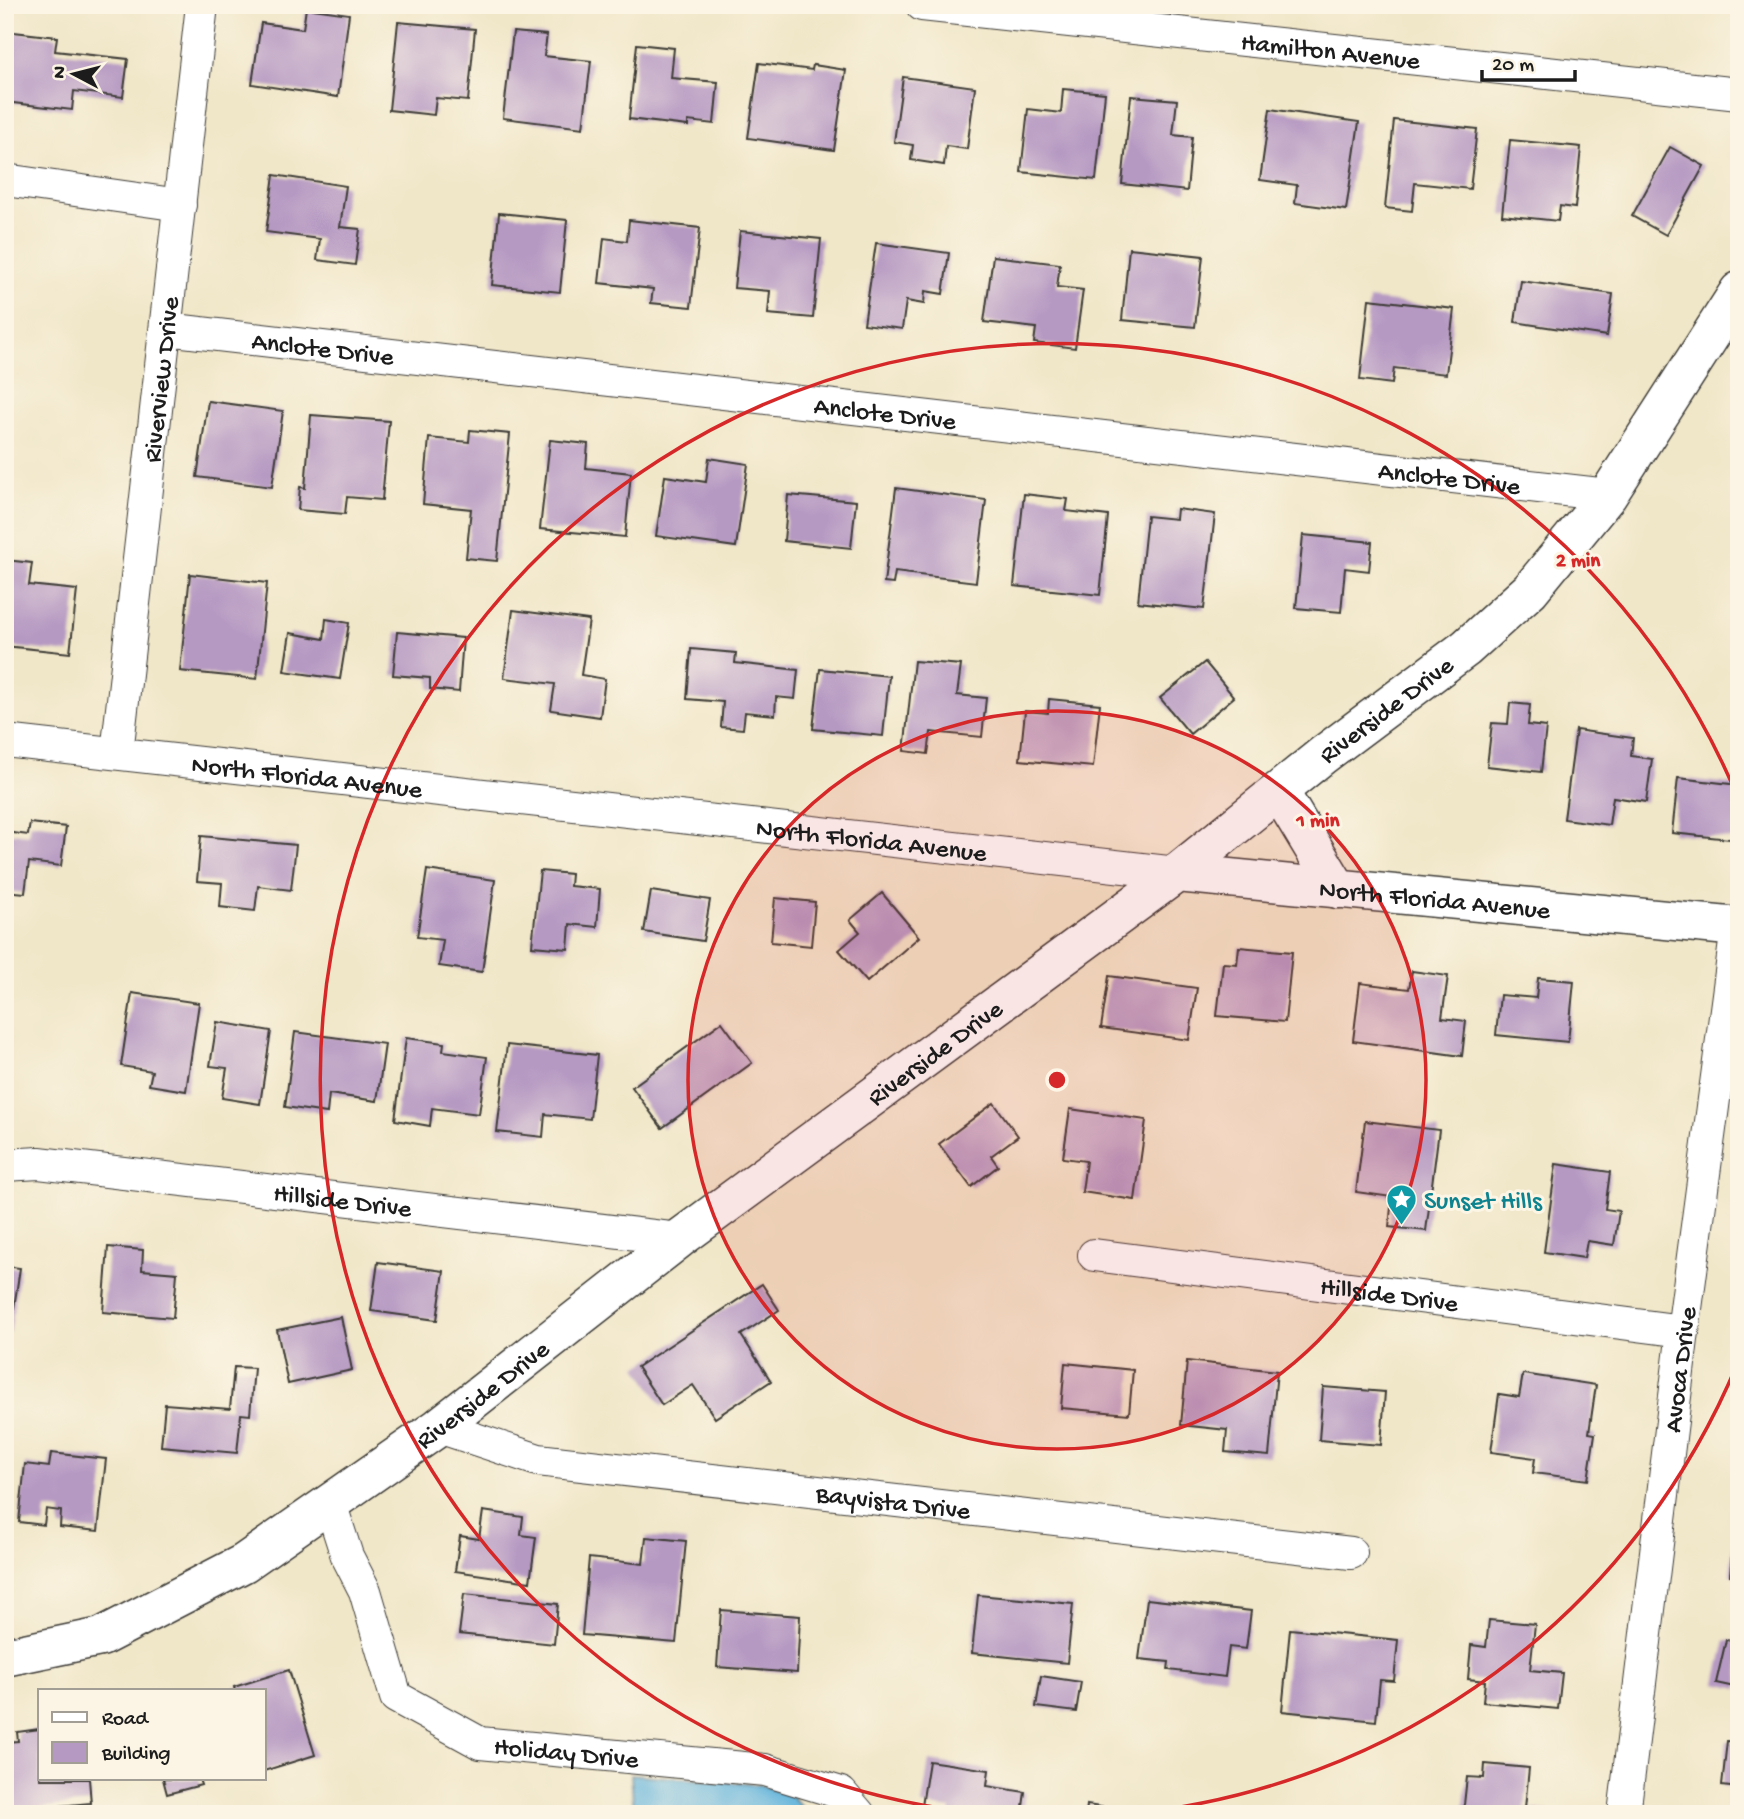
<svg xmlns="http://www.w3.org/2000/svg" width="1744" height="1819" font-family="'Gochi Hand',sans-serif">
<rect width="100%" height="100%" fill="#fcf5e5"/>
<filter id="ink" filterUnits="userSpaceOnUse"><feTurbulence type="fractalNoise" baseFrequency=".0143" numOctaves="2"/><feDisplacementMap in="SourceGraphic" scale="14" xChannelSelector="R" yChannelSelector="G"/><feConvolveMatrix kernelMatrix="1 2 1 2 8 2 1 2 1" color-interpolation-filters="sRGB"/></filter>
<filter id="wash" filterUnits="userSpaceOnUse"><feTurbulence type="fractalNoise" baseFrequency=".00686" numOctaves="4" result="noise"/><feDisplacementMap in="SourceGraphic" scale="28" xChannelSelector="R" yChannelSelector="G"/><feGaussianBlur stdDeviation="1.57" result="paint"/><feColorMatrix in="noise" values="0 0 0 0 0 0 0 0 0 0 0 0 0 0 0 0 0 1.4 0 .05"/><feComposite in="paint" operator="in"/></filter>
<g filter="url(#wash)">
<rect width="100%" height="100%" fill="#f0e6c8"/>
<!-- water -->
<polygon fill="#60b3dc" stroke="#3e687c" stroke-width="2" points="631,1774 761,1785 791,1795 808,1814 634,1814"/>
<g id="blocks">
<!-- building -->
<g fill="#b699c2">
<polygon points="306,8 349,14 338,97 252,84 261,23 303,29"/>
<polygon points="398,22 475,29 468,101 436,98 434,115 389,110"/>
<polygon points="5,31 57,37 55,51 128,59 123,97 74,91 72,110 5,102"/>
<polygon points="513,32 547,35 544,56 591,61 583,128 503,118"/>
<polygon points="637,44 674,48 671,78 718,82 714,124 688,121 688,126 629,119"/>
<polygon points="759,63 812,70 813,65 846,70 834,150 748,138"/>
<polygon points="903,77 975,87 967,149 946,146 944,165 911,160 913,145 894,142"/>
<polygon points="1063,89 1105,93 1096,180 1021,172 1028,109 1061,113"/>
<polygon points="1131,96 1177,100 1173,135 1192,137 1187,191 1122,184"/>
<polygon points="1270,109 1359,122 1346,210 1295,203 1297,185 1260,180"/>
<polygon points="1394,120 1477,129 1470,189 1415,183 1412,211 1385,208"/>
<polygon points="1510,140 1581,147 1575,208 1560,206 1558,221 1502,215"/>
<polygon points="1670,147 1704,166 1666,235 1632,216"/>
<polygon points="274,175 346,186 340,227 360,229 355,265 317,260 320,239 266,232"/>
<polygon points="499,213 567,220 560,292 492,285"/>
<polygon points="629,220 700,228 691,307 651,303 653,289 599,283 604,238 627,241"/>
<polygon points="740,231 821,239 813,318 768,314 770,291 734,288"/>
<polygon points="876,243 949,253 943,294 925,291 924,304 906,301 902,329 864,324"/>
<polygon points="1129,248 1203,256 1195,327 1122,320"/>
<polygon points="993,256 1060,264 1057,287 1083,290 1075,348 1034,343 1036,328 984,322"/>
<polygon points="1521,281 1613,294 1607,336 1515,322"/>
<polygon points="1369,299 1454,309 1446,374 1394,368 1392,384 1360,380"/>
<polygon points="208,401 283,411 272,487 197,477"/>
<polygon points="311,415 389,421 382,500 347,497 345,514 298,510 300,487 305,488"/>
<polygon points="470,430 510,434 497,561 466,558 471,509 423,504 429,438 469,442"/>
<polygon points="550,440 588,444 586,468 631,473 625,537 540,529"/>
<polygon points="709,458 748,464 736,547 656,536 665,476 706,482"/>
<polygon points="896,488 986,500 976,582 895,572 893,584 884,583"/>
<polygon points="1024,494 1068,499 1066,511 1108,516 1100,595 1014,586"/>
<polygon points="788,495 856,501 851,548 784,541"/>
<polygon points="1177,509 1215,514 1204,609 1138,602 1147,516 1176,519"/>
<polygon points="1303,535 1372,542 1369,571 1345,568 1341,612 1296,608"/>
<polygon points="5,560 32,563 29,585 77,590 70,653 5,646"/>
<polygon points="190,574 267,583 257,679 180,671"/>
<polygon points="513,610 589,620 581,675 605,679 600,717 551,710 555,684 504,678"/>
<polygon points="326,619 349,623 340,679 284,671 290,633 324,639"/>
<polygon points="397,632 463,638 459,692 430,689 430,678 393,675"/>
<polygon points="691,649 736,653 735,663 798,670 795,699 776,697 775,715 745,712 743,729 721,727 723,702 687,699"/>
<polygon points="914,661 961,665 957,695 986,698 982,737 931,732 928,754 904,751"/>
<polygon points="1205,662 1234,697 1190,734 1160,698"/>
<polygon points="820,669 889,676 883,736 813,729"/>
<polygon points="1049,699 1100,704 1093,767 1020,760 1025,711 1048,713"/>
<polygon points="1510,703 1530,705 1528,725 1546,727 1541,772 1487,766 1492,723 1508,724"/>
<polygon points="1576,730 1633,738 1631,756 1652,759 1646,802 1613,797 1609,825 1564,819"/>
<polygon points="1678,778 1739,785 1739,840 1672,833"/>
<polygon points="30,823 66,827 61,866 29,862 25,893 5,891 5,832 28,835"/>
<polygon points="201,836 296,845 291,890 258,886 255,911 220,907 222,883 197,881"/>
<polygon points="427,870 495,880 482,972 439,966 443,940 417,937"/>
<polygon points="540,871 571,874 570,886 600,889 597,927 570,924 568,949 532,946"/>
<polygon points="651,891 710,900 703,941 644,932"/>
<polygon points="882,893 919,937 867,982 839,950 860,932 850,920"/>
<polygon points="775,898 815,902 811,946 771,942"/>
<polygon points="1239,947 1292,952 1285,1022 1217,1016 1223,963 1237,964"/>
<polygon points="1412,971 1448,976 1442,1018 1466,1021 1462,1056 1353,1041 1360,983 1409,989"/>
<polygon points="1109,976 1197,988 1189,1040 1101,1028"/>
<polygon points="1538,978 1574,981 1568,1042 1496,1035 1500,995 1536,998"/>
<polygon points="132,993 199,1003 186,1091 149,1085 152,1071 121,1066"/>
<polygon points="217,1022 271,1031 260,1104 222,1098 227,1068 210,1066"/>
<polygon points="722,1022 752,1063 662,1128 632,1087"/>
<polygon points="295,1032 385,1044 377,1101 329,1094 327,1113 285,1107"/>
<polygon points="406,1038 444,1043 443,1051 487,1057 479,1114 432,1108 430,1126 395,1120"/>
<polygon points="507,1045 597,1055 590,1119 545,1114 543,1137 497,1132"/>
<polygon points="994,1103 1018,1136 991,1156 998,1166 971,1187 939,1144"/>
<polygon points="1070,1109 1146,1120 1135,1200 1082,1192 1086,1161 1063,1158"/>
<polygon points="1365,1121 1439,1130 1426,1231 1389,1227 1392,1197 1356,1192"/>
<polygon points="1556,1164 1610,1172 1605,1209 1619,1211 1614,1245 1587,1241 1584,1258 1544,1252"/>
<polygon points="108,1247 143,1250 142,1270 177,1273 173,1318 103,1312"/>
<polygon points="378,1262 444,1271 437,1320 371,1311"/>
<polygon points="5,1266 20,1268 10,1334 5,1333"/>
<polygon points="762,1284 779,1310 741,1335 771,1381 715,1418 693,1385 662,1405 637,1367"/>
<polygon points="341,1317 352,1370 288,1384 277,1330"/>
<polygon points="1187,1361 1277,1371 1269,1456 1225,1452 1227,1430 1181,1425"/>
<polygon points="1065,1363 1133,1370 1129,1414 1061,1408"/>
<polygon points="234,1367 254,1368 250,1415 241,1414 237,1453 161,1446 165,1404 230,1409"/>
<polygon points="1523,1374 1596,1385 1589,1433 1595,1434 1588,1480 1533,1473 1535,1458 1491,1452 1499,1394 1519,1397"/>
<polygon points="1323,1387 1385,1392 1381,1445 1319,1440"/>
<polygon points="51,1453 106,1459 98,1531 60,1527 61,1511 46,1509 44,1525 19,1522 25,1464 49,1467"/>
<polygon points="483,1511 523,1517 521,1535 536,1537 530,1582 455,1571 460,1536 479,1539"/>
<polygon points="646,1537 686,1541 676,1643 582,1635 589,1558 643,1564"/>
<polygon points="1733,1543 1739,1543 1739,1576 1730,1575"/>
<polygon points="464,1594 558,1604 554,1644 459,1634"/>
<polygon points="978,1595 1073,1604 1067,1663 972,1653"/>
<polygon points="1147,1599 1251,1611 1246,1649 1229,1647 1225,1677 1168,1670 1169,1662 1139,1659"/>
<polygon points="721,1610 800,1616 797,1673 717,1667"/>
<polygon points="1489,1620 1535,1624 1530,1670 1562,1673 1558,1709 1483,1702 1485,1681 1468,1679 1471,1645 1486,1647"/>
<polygon points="1290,1629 1398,1640 1394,1681 1380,1680 1376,1721 1282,1711"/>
<polygon points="1726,1640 1739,1642 1739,1688 1716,1683"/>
<polygon points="289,1670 315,1755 264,1771 264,1691 235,1691 234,1687"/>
<polygon points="1041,1676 1081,1682 1076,1712 1036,1707"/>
<polygon points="40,1729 40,1779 89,1779 91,1803 5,1811 5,1742 18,1741 17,1732"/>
<polygon points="1727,1741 1739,1742 1739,1788 1722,1786"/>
<polygon points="929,1761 989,1770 987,1786 1025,1792 1022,1814 950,1814 951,1809 922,1805"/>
<polygon points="1485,1764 1529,1768 1525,1808 1549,1811 1549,1814 1463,1814 1467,1777 1484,1778"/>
<polygon points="163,1779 199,1779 201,1785 167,1794"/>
<polygon points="1087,1805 1114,1809 1113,1814 1086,1814"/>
</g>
</g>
</g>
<g filter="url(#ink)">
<use href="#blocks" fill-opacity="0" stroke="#3c3a36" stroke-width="2"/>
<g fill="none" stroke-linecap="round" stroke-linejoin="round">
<defs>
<g id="minor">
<path id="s1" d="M922 5 1739 94"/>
<polyline points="5,180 180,205"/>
<path id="s2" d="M166 329 1608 495"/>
<path id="s3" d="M5 741 1177 873"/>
<path id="s4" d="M117 753 202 5"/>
<path id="s5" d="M5 1165 39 1163 679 1239"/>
<path id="s6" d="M1094 1255 1683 1331"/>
<path id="s7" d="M439 1427 538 1460 1351 1553"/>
<path id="s8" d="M330 1503 347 1556 365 1591 396 1697 480 1743 765 1770 841 1793 859 1814"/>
<path id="s9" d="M1624 1814 1683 1331 1737 927"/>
</g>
<g id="tertiary">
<polyline points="1279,791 1338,889"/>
<path id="s10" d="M1177 873 1739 927"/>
<path id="s11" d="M5 1657 101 1637 244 1563 439 1427 679 1239 1177 873 1323 755 1466 648 1530 590 1608 495 1739 291"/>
</g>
</defs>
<!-- minor casing -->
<use href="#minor" stroke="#3c3a36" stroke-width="34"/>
<!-- tertiary casing -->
<use href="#tertiary" stroke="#3c3a36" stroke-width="41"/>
<!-- minor -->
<use href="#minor" stroke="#fff" stroke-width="32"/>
<!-- tertiary -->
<use href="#tertiary" stroke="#fff" stroke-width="38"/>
</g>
</g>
<!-- distance rings -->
<circle cx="1057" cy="1080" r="369" fill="#d62828" fill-opacity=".12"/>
<g fill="none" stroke="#d62828" stroke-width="3.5">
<circle cx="1057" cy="1080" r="369"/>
<path d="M1738 1362A737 737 0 0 1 1128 1814M986 1814A737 737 0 1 1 1738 798"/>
</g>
<!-- icons -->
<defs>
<symbol id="sight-pin" viewBox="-11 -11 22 30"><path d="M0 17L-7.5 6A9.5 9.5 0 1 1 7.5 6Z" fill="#0f9aa8" stroke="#fcf5e5"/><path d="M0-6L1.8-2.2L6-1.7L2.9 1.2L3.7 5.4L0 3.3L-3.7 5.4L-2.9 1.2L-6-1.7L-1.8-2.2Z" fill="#fff"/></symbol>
</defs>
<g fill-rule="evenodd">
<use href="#sight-pin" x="1384" y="1182" width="35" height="47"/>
</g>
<g text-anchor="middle" stroke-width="6" stroke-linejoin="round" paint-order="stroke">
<!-- street labels -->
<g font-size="26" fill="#1c1c1c" stroke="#fcf5e5">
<text dy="9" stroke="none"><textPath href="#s1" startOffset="411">Hamilton Avenue</textPath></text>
<text dy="9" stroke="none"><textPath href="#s2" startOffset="158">Anclote Drive</textPath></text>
<text dy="9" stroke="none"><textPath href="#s4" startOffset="376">Riverview Drive</textPath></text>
<text dy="9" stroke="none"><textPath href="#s2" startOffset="724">Anclote Drive</textPath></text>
<text dy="9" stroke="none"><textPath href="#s2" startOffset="1292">Anclote Drive</textPath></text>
<text dy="9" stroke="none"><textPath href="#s11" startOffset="1685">Riverside Drive</textPath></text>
<text dy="9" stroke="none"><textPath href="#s3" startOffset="304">North Florida Avenue</textPath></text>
<text dy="9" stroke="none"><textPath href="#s3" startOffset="872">North Florida Avenue</textPath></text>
<text dy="9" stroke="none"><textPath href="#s10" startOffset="259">North Florida Avenue</textPath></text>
<text dy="9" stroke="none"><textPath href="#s11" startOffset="1118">Riverside Drive</textPath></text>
<text dy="9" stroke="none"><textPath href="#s5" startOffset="340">Hillside Drive</textPath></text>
<text dy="9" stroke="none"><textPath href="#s6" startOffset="298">Hillside Drive</textPath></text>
<text dy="9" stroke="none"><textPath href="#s9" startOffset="448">Avoca Drive</textPath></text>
<text dy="9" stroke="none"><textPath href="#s11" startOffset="551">Riverside Drive</textPath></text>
<text dy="9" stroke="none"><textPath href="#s7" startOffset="462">Bayvista Drive</textPath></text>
<text dy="9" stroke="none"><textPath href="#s8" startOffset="388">Holiday Drive</textPath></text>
</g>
<!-- culture labels -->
<g font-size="26" fill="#0d838f" stroke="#fcf5e5" text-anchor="start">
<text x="1424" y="1208">Sunset Hills</text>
</g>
</g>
<circle cx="1057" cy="1080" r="10" fill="#d62828" stroke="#fcf5e5" stroke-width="3.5"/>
<g font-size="21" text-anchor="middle" font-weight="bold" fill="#d62828" stroke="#fcf5e5" stroke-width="6" stroke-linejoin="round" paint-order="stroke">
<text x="1578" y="566">2 min</text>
<text x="1318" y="826">1 min</text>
</g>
<!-- margin -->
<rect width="1744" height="1819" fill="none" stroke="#fcf5e5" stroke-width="28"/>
<!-- legend -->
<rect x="38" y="1689" width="228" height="91" fill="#fcf5e5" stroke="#a29e95" stroke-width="2"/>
<rect x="52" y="1712" width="35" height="10" fill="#ffffff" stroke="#a29e95" stroke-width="2"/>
<text x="102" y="1724" font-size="21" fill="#1c1c1c">Road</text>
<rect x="52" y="1742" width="35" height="21" fill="#b699c2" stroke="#a29e95" stroke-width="2"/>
<text x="102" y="1759" font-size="21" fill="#1c1c1c">Building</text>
<!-- north arrow -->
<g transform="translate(74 74) rotate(277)" stroke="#fcf5e5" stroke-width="5" paint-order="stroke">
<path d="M0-5L12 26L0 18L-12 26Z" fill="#1c1c1c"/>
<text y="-10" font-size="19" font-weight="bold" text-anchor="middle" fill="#1c1c1c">N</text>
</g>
<!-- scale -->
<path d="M1482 70v10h93v-10" fill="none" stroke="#1c1c1c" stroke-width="3.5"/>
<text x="1492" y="70" font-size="21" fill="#1c1c1c" stroke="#fcf5e5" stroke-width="5" paint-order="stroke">20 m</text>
</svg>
